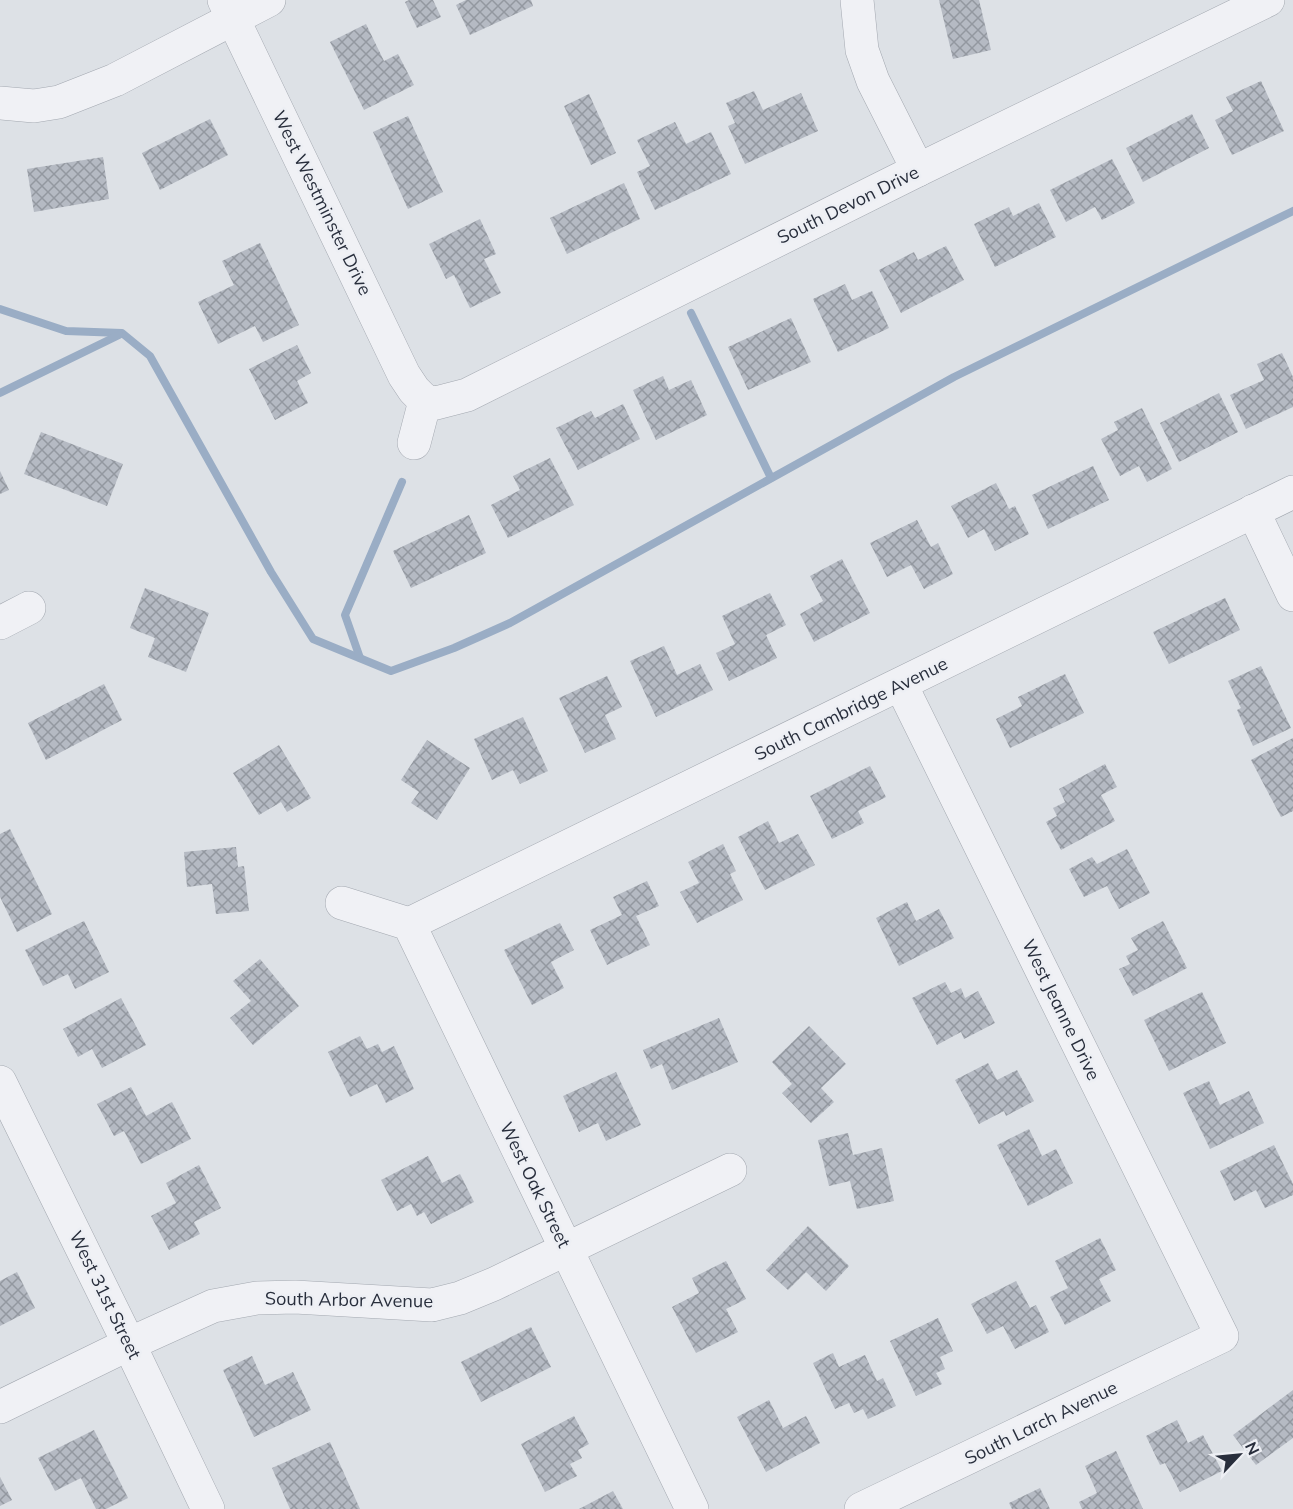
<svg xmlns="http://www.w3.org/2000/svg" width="1293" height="1509" font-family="Mulish,sans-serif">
<defs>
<pattern id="building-cross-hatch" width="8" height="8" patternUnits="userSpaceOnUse" patternTransform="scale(1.5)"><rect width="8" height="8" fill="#b5bac3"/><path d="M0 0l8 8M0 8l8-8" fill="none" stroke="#9398a0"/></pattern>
</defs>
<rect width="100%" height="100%" fill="#dde1e6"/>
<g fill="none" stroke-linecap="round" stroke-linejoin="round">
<!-- stream -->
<g stroke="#9aadc5" stroke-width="8">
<polyline points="0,309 66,331 122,333 150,356 271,572 313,639 391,671 454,648 510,623 954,377 1293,211"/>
<polyline points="691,313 771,478"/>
<polyline points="0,393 119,335"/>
<polyline points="360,658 345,615 402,482"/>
</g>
</g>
<!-- building -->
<g fill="url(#building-cross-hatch)">
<polygon points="409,0 433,0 441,17 417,28 405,2"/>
<polygon points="466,0 531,0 533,6 470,35 456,5"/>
<polygon points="939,0 979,0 991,50 953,59"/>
<polygon points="366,24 384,61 398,54 414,85 364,110 330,42"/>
<polygon points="1261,81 1284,131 1232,155 1215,120 1233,111 1226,97"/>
<polygon points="754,91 763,110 801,93 818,131 745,164 728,126 735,123 726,103"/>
<polygon points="589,94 616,153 591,165 564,106"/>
<polygon points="1192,114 1209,148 1143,182 1126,148"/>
<polygon points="408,116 443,192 408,209 373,132"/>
<polygon points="210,119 228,155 160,190 142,153"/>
<polygon points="675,122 686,144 711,132 731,174 655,210 637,172 650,166 637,140"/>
<polygon points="103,157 109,199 34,212 27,169"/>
<polygon points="1112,159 1135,203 1102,220 1095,207 1066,222 1050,190"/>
<polygon points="624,183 640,219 567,254 550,218"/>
<polygon points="1039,203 1056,237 995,267 974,224 1009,207 1013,216"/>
<polygon points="480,219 496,254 484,259 501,293 470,308 454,275 446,279 429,244"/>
<polygon points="260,243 299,325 263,342 255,326 218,344 198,302 234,285 222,261"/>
<polygon points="946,246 964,280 901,313 879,270 914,252 918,260"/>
<polygon points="845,284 852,300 872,291 889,328 838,352 813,299"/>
<polygon points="791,318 811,362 748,390 728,347"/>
<polygon points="297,345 311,373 297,381 308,403 275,420 249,369"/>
<polygon points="1282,353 1293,377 1293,407 1246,429 1230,395 1264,380 1257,364"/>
<polygon points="663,376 669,390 691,380 707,415 656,440 633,390"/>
<polygon points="1219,393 1238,432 1179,462 1160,423"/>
<polygon points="623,404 640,439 578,470 556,428 591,411 595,418"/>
<polygon points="1142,408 1172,469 1147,482 1139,466 1120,476 1101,439 1118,430 1114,422"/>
<polygon points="41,432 123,464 107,506 24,474"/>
<polygon points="550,458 574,505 508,538 491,505 520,490 513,476"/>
<polygon points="1093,466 1109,500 1048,529 1032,495"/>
<polygon points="0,471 9,490 0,494"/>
<polygon points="996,483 1009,509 1015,506 1029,534 995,551 984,529 968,538 951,506"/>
<polygon points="469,515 486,553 411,588 393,551"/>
<polygon points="917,520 931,547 938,543 953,574 924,589 911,565 887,577 870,543"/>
<polygon points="842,559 870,613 814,642 800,614 823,601 810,576"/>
<polygon points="145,588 209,613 186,672 148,657 155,638 130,628"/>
<polygon points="770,593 786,625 766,635 777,658 729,681 716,653 735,644 722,616"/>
<polygon points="1225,598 1240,630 1169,664 1153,632"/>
<polygon points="664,646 677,675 700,664 713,690 656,717 630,661"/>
<polygon points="1261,666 1291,728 1253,746 1237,710 1241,708 1228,681"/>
<polygon points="1065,674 1084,713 1010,748 996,719 1022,706 1018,697"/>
<polygon points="607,676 622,707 605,715 616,739 585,753 559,698"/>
<polygon points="104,684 122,720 46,760 28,723"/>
<polygon points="523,717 548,771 520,784 513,770 492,780 474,739"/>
<polygon points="1293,738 1293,811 1281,817 1251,760"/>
<polygon points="427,740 470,768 437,820 411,803 419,792 401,780"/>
<polygon points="279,745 311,798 287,812 281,802 259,815 233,773"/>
<polygon points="1105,764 1117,787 1101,795 1115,821 1061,850 1046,822 1057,816 1053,808 1065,802 1059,789"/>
<polygon points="870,766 886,797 858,811 864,823 832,839 810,796"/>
<polygon points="768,821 779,843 798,834 815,865 765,890 738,837"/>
<polygon points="10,829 52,914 17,932 0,897 0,834"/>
<polygon points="723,844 736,871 730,874 743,900 697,923 680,892 699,883 688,862"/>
<polygon points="236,847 238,867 244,866 249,911 216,914 212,884 187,887 184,852"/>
<polygon points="1127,849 1150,893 1119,909 1107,886 1084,897 1069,869 1092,857 1097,864"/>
<polygon points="647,881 659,906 636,916 650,945 607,965 590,930 622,915 613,897"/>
<polygon points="907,902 916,921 939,909 954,938 899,966 876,918"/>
<polygon points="84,921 109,972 75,989 68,974 43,986 25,950"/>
<polygon points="1163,921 1187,968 1133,996 1119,969 1130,964 1126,956 1138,950 1131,938"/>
<polygon points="560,923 574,950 551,962 564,988 532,1005 504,950"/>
<polygon points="260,959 299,1006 253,1045 230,1018 251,1001 233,981"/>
<polygon points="945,982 951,993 961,988 965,998 978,991 995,1023 964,1039 961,1032 937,1045 912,998"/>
<polygon points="1202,992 1226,1043 1169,1071 1144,1020"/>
<polygon points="121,998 146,1045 102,1068 92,1049 78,1057 63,1029"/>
<polygon points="719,1018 738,1062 672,1090 662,1064 651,1069 643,1050"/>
<polygon points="809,1026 846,1064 821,1088 834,1102 811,1123 782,1093 792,1084 772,1062"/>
<polygon points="360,1036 367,1049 378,1044 382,1052 394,1046 414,1089 386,1103 377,1084 350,1097 328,1052"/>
<polygon points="988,1063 997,1080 1017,1070 1034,1101 1006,1116 1004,1111 979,1124 955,1080"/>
<polygon points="616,1072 641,1125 606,1141 598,1123 579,1132 563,1096"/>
<polygon points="1209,1081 1220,1105 1249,1091 1264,1123 1210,1149 1183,1093"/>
<polygon points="131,1087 146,1116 172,1102 191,1139 141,1164 124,1131 114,1136 97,1104"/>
<polygon points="1029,1129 1042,1156 1056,1149 1073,1183 1028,1206 997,1145"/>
<polygon points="848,1133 853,1155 882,1148 894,1201 857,1209 850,1181 829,1186 818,1140"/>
<polygon points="1274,1145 1293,1184 1293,1195 1265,1208 1256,1190 1234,1201 1220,1171"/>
<polygon points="428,1156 442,1183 460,1174 474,1202 431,1224 424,1212 417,1216 411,1204 397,1211 381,1180"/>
<polygon points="199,1165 221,1208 194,1222 200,1234 169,1250 151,1216 176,1203 166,1183"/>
<polygon points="808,1226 849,1266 826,1291 806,1272 788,1290 766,1270"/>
<polygon points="1100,1238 1116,1270 1099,1279 1111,1301 1065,1325 1050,1297 1068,1288 1055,1261"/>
<polygon points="726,1261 746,1299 726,1309 738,1332 696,1353 672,1307 699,1293 692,1278"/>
<polygon points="17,1272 35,1308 0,1326 0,1281"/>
<polygon points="1016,1281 1030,1308 1036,1305 1049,1332 1015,1349 1003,1326 987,1334 971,1304"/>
<polygon points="938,1318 953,1351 940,1357 945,1369 936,1373 942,1384 916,1396 890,1341"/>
<polygon points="531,1327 551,1367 481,1402 461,1362"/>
<polygon points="833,1353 839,1367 865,1355 877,1381 883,1378 896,1406 868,1419 863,1409 854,1413 849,1403 835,1409 813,1363"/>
<polygon points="252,1356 265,1385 293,1372 311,1410 254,1437 223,1370"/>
<polygon points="1293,1390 1293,1438 1256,1465 1233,1435"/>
<polygon points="769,1400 783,1428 806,1416 820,1443 766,1472 737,1417"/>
<polygon points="574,1416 589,1444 578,1450 582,1458 570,1464 577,1476 545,1492 521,1444"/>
<polygon points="1177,1420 1188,1443 1203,1435 1222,1471 1180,1492 1165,1463 1160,1465 1146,1436"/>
<polygon points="94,1430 128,1498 106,1509 96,1509 81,1478 55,1491 38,1458"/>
<polygon points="330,1442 360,1509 290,1509 272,1468"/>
<polygon points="1116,1451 1143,1509 1082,1509 1079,1502 1097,1493 1085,1466"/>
<polygon points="0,1477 12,1500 0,1506"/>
<polygon points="1040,1488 1050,1509 1012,1509 1009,1503"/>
<polygon points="613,1491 623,1509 579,1509"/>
</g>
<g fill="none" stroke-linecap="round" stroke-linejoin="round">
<defs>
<g id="street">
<polyline points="224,0 404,375 414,390 425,401"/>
<polyline points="857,0 862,50 873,81 918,170"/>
<polyline points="0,103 34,106 59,102 115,80 269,0"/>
<polyline points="425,401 436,403 467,395 918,170 1268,0"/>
<polyline points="414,443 425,401"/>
<polyline points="1253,511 1293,595"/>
<polyline points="0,623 29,608"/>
<polyline points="342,903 409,924 692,1509"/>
<polyline points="409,924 1293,492"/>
<polyline points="0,1082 129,1344 208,1509"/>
<polyline points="0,1407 129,1344 213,1306 257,1298 295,1297 432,1305 460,1298 494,1284 730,1170"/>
<polyline points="861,1509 1222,1336 901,685"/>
</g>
</defs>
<!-- street casing -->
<use href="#street" stroke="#a3a8b0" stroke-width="34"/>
<!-- street -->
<use href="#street" stroke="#f0f1f5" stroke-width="33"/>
</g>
<g text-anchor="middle" stroke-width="5" stroke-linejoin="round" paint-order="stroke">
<!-- street labels -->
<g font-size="18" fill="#282e3c" stroke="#edeff4">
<text transform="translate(322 203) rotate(64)" y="6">West Westminster Drive</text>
<text transform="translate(848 205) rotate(-26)" y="6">South Devon Drive</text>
<text transform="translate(851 709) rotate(-26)" y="6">South Cambridge Avenue</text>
<text transform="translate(1061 1010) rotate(64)" y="6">West Jeanne Drive</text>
<text transform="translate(535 1185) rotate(64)" y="6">West Oak Street</text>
<text transform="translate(105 1295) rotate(64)" y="6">West 31st Street</text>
<text transform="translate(349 1300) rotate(1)" y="6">South Arbor Avenue</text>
<text transform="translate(1041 1423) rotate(-26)" y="6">South Larch Avenue</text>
</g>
</g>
<!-- north arrow -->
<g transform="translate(1239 1455) rotate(64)" stroke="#edeff4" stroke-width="4.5" paint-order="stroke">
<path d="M0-4.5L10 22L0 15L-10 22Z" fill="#282e3c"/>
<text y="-9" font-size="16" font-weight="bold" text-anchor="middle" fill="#282e3c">N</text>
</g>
</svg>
